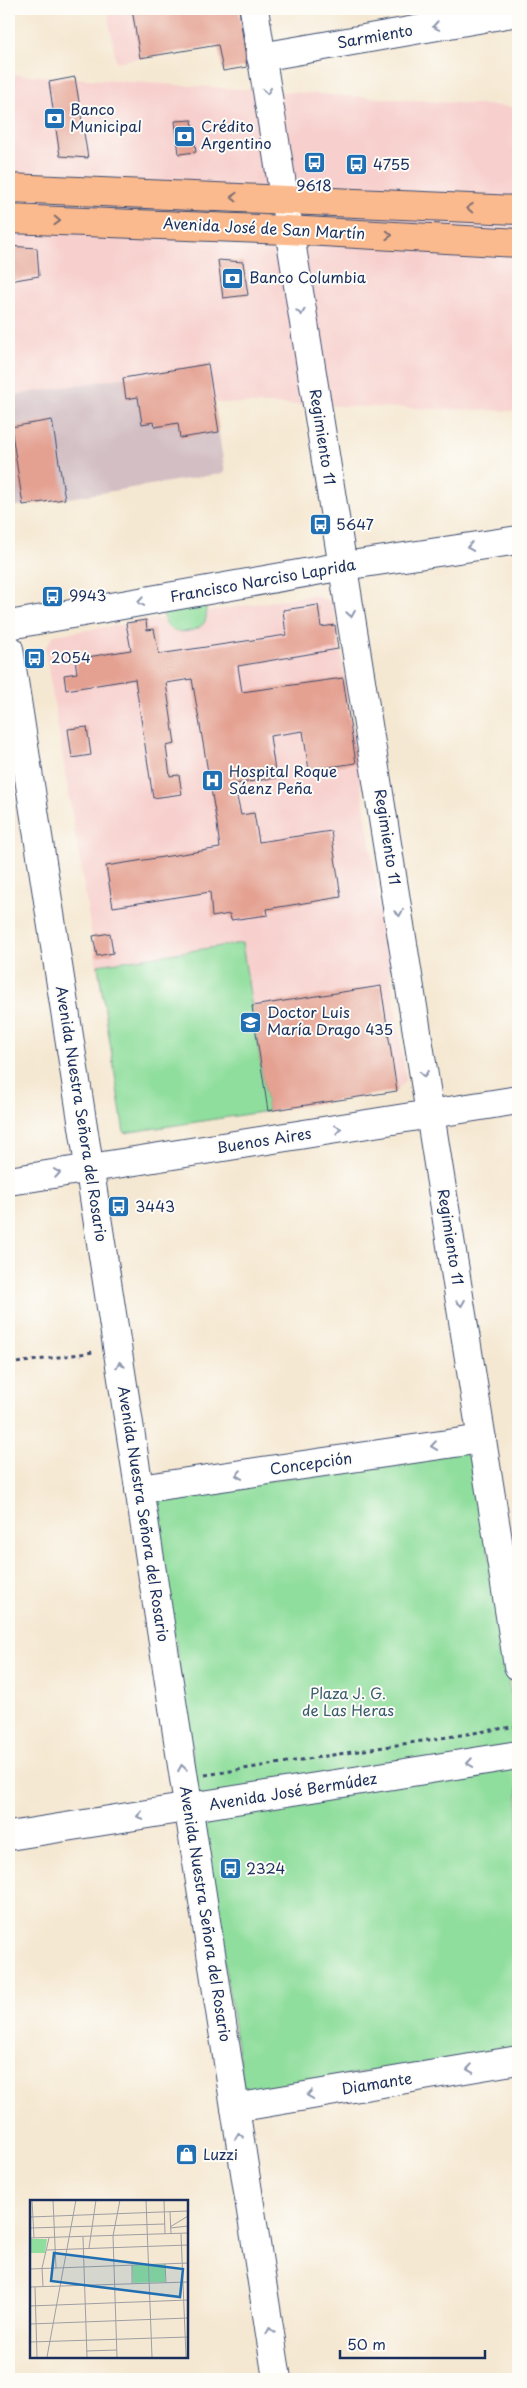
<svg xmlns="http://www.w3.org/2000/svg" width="527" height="2388" font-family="'Playpen Sans',sans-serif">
<rect width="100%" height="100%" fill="#fdfcf7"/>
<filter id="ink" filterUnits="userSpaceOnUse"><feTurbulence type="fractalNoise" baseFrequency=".02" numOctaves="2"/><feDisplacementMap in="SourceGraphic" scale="10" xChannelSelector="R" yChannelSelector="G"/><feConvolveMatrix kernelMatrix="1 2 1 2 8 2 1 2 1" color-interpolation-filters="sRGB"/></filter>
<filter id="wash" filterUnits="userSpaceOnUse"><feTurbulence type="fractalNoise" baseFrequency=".0096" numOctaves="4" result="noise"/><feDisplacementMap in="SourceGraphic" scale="20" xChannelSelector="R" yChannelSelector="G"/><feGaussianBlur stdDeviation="1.12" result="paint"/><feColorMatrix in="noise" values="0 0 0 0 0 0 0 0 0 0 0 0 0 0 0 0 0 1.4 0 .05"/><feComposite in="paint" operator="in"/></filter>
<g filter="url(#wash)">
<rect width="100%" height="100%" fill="#f5e8d2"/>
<!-- built -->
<g fill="#f7d0cd">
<polygon points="107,9 239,9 245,41 116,62"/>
<polygon points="9,74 518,107 518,411 9,397"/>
<polygon points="313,595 333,602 406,1079 397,1091 124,1133 45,648 54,635"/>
</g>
<!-- industrial -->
<polygon fill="#d2bec3" points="208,364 225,473 13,507 9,478 9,396"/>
<!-- green -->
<g fill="#90de9d" stroke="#56867e">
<path d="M204 597C205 605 208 614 205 621 200 632 176 636 168 626 163 621 164 611 163 604Z"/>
<polygon points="242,943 268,1111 124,1133 98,965"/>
<polygon points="473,1449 518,1743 518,2049 244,2091 153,1498"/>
</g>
<g id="blocks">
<!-- building -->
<g fill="#e4a192">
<polygon points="132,9 239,9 247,67 223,71 218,45 140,58"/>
<polygon points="75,77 88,158 60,156 49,82"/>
<polygon points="192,120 196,152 179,154 175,121"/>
<polygon points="9,246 37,248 39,276 9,281"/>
<polygon points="218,260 243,262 248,295 223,298"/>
<polygon points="208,364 219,432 180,438 178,423 155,427 154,422 142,424 138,397 126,399 123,378"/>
<polygon points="52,420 65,499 23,505 11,427"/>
<polygon points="318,605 321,627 335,625 338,649 238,666 242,692 343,678 356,763 309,770 303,731 270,736 276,778 234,784 241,815 254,813 259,842 331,831 341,897 267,909 268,915 231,920 230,914 212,917 210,892 113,907 106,866 220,848 217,824 192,679 166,683 175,744 166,746 170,776 179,775 182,794 153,798 135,679 66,690 64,675 77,673 75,659 131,650 126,623 146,620 147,630 154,629 159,654 286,635 283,610"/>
<polygon points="87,727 91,755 72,758 68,729"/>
<polygon points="110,933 113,953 97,956 93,936"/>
<polygon points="381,986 397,1091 268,1111 252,1006"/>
</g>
</g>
</g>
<g filter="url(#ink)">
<use href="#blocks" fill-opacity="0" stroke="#3c4b6f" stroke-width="1"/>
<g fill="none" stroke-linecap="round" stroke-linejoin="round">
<defs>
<g id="minor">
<polyline points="254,9 518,1666"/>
<polyline points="261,57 518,12"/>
<polyline points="9,625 344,566 518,540"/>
<polyline points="9,649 277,2379"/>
<polyline points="9,1181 518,1100"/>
<polyline points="139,1489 482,1439"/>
<polyline points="9,1836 518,1755"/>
<polyline points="235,2108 518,2060"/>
</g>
<g id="major">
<polyline points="9,188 518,210"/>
<polyline points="9,219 287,230 518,243"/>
</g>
</defs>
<!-- minor casing -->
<use href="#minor" stroke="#3c4b6f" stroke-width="30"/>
<!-- major casing -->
<use href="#major" stroke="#3c4b6f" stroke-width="30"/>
<!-- path -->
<g stroke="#3c4b6f" stroke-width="3" stroke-dasharray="4 4" stroke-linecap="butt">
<polyline points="9,1364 94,1352"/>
<polyline points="205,1775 518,1726"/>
</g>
<!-- minor -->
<use href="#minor" stroke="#fff" stroke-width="28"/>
<!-- major -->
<use href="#major" stroke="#fbba8d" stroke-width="28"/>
</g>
<!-- one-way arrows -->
<defs><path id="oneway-chevron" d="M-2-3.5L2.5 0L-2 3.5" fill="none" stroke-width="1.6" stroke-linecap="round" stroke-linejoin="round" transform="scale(1.25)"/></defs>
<g stroke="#8d97ae">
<use href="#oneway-chevron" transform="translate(436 26) rotate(170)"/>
<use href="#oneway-chevron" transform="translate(267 91) rotate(82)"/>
<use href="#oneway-chevron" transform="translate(301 312) rotate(81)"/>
<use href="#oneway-chevron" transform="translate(470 547) rotate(171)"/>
<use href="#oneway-chevron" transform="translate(141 602) rotate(170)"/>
<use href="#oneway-chevron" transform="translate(351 614) rotate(81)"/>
<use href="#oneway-chevron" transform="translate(399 913) rotate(81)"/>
<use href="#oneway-chevron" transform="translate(424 1074) rotate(81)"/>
<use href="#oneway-chevron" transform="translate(338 1129) rotate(-9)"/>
<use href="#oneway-chevron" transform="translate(57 1173) rotate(-9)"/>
<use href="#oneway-chevron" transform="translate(461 1303) rotate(81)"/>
<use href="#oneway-chevron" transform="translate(120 1365) rotate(-99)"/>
<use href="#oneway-chevron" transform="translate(434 1446) rotate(172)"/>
<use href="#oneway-chevron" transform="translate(239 1475) rotate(172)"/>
<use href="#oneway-chevron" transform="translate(470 1763) rotate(171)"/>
<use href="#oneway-chevron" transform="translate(182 1768) rotate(-99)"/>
<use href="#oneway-chevron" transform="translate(140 1816) rotate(171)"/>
<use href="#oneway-chevron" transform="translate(470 2069) rotate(171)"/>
<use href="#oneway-chevron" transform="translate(310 2095) rotate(171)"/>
<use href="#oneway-chevron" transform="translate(239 2136) rotate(-99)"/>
<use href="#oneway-chevron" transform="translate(270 2331) rotate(-99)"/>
</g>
<g stroke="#806e73">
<use href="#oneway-chevron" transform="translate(234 197) rotate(-178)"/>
<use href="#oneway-chevron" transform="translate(470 208) rotate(-177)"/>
<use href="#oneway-chevron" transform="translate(57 221) rotate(2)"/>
<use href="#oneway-chevron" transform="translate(389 235) rotate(3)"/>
</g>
</g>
<!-- icons -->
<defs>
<symbol id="bank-square" viewBox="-11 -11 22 22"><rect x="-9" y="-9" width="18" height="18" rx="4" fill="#1f6fb2" stroke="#fdfcf7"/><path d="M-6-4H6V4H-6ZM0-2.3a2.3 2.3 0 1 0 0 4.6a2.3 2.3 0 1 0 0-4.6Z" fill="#fff"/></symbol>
<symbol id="bus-square" viewBox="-11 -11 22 22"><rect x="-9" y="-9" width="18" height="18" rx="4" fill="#1f6fb2" stroke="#fdfcf7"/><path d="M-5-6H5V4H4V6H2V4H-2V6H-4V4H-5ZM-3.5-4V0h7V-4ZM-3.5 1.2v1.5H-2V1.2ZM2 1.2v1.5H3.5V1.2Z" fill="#fff"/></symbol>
<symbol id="hospital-square" viewBox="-11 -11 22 22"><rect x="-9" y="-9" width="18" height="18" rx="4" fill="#1f6fb2" stroke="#fdfcf7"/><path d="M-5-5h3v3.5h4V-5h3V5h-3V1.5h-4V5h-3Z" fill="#fff"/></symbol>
<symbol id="university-square" viewBox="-11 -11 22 22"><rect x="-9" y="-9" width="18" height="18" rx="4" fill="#1f6fb2" stroke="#fdfcf7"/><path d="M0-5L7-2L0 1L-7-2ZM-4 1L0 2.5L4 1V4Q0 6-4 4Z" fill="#fff"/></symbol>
<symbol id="shop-square" viewBox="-11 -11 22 22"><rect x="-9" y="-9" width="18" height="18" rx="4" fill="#1f6fb2" stroke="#fdfcf7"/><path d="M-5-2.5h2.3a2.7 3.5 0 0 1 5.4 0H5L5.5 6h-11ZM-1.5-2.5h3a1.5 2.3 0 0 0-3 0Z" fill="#fff"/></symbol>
</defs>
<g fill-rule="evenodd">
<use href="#bank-square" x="42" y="106" width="25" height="25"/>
<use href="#bank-square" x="172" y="124" width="25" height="25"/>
<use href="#bus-square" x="302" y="150" width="25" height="25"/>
<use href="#bus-square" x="344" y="152" width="25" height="25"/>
<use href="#bank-square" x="220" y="266" width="25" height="25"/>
<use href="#bus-square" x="308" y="512" width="25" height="25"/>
<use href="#bus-square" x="40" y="584" width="25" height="25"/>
<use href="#bus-square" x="22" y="646" width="25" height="25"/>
<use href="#hospital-square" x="200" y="768" width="25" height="25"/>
<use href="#university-square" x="238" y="1010" width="25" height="25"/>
<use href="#bus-square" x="106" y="1194" width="25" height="25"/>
<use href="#bus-square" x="218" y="1856" width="25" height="25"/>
<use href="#shop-square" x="174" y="2142" width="25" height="25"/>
</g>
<g text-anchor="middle" stroke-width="4" stroke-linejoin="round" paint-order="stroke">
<!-- street labels -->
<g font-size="15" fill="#1b2f5e" stroke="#fdfcf7">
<text transform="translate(375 37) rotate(-10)" y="5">Sarmiento</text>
<text transform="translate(264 229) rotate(3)" y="5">Avenida José de San Martín</text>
<text transform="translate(322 437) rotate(81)" y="5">Regimiento 11</text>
<text transform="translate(263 581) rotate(-10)" y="5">Francisco Narciso Laprida</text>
<text transform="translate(387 837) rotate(81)" y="5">Regimiento 11</text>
<text transform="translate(81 1114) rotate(81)" y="5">Avenida Nuestra Señora del Rosario</text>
<text transform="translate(264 1141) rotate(-9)" y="5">Buenos Aires</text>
<text transform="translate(450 1237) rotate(81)" y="5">Regimiento 11</text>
<text transform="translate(311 1464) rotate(-8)" y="5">Concepción</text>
<text transform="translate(143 1514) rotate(81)" y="5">Avenida Nuestra Señora del Rosario</text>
<text transform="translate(293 1792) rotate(-9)" y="5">Avenida José Bermúdez</text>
<text transform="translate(205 1914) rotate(81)" y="5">Avenida Nuestra Señora del Rosario</text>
<text transform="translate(377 2084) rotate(-9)" y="5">Diamante</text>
</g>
<!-- poi labels -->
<g font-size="15" fill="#1b2f5e" stroke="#fdfcf7" text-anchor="start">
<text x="70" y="115">Banco<tspan x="70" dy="17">Municipal</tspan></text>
<text x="201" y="132">Crédito<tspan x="201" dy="17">Argentino</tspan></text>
<text x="373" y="170">4755</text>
<text x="314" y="191" text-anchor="middle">9618</text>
<text x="249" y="283">Banco Columbia</text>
<text x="336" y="530">5647</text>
<text x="69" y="601">9943</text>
<text x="51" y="663">2054</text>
<text x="229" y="777">Hospital Roque<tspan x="229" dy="17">Sáenz Peña</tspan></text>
<text x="267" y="1018">Doctor Luis<tspan x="267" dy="17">María Drago 435</tspan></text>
<text x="135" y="1212">3443</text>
<text x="246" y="1874">2324</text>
<text x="203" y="2160">Luzzi</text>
</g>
<!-- park labels -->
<g font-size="15" fill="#385b6e" stroke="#fdfcf7">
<text x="348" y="1699">Plaza J. G.<tspan x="348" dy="17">de Las Heras</tspan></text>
</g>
</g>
<!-- overview -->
<g transform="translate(30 2200)">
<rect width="158" height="158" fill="#f5e8d2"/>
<path d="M0 39H17L15 53H0ZM135 64V82L103 83 102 65Z" fill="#90de9d"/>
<path fill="none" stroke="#9e9ea4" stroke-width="1" d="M2 0 4 38M23 0 26 68M116 0 122 157M134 0 135 34M140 12 141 34M0 17 158 11M140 27 158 16M0 28 135 24M140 28 158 26M151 34 156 157M53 37 57 157M0 38 158 33M59 48 66 0M17 50 158 45M135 64 136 83M102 65V84M0 69 158 63M13 86 12 68 19 38M0 87 158 82M5 87 7 157M0 106 158 100M0 124 158 118M0 142 158 137M56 151 87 150M17 157 46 0M87 157 83 36 90 0"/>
<path fill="#1f6fb2" fill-opacity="0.15" stroke="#1f6fb2" stroke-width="2.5" d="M24 53 153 69 150 97 21 81Z"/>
<rect width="158" height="158" fill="none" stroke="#1b2f5e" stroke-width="2.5"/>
</g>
<!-- margin -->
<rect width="527" height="2388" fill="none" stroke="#fdfcf7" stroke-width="30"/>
<!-- scale -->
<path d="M340 2350v8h145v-8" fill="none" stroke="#1b2f5e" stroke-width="2.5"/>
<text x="347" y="2350" font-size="15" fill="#1b2f5e" stroke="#fdfcf7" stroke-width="4" paint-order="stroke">50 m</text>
</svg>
